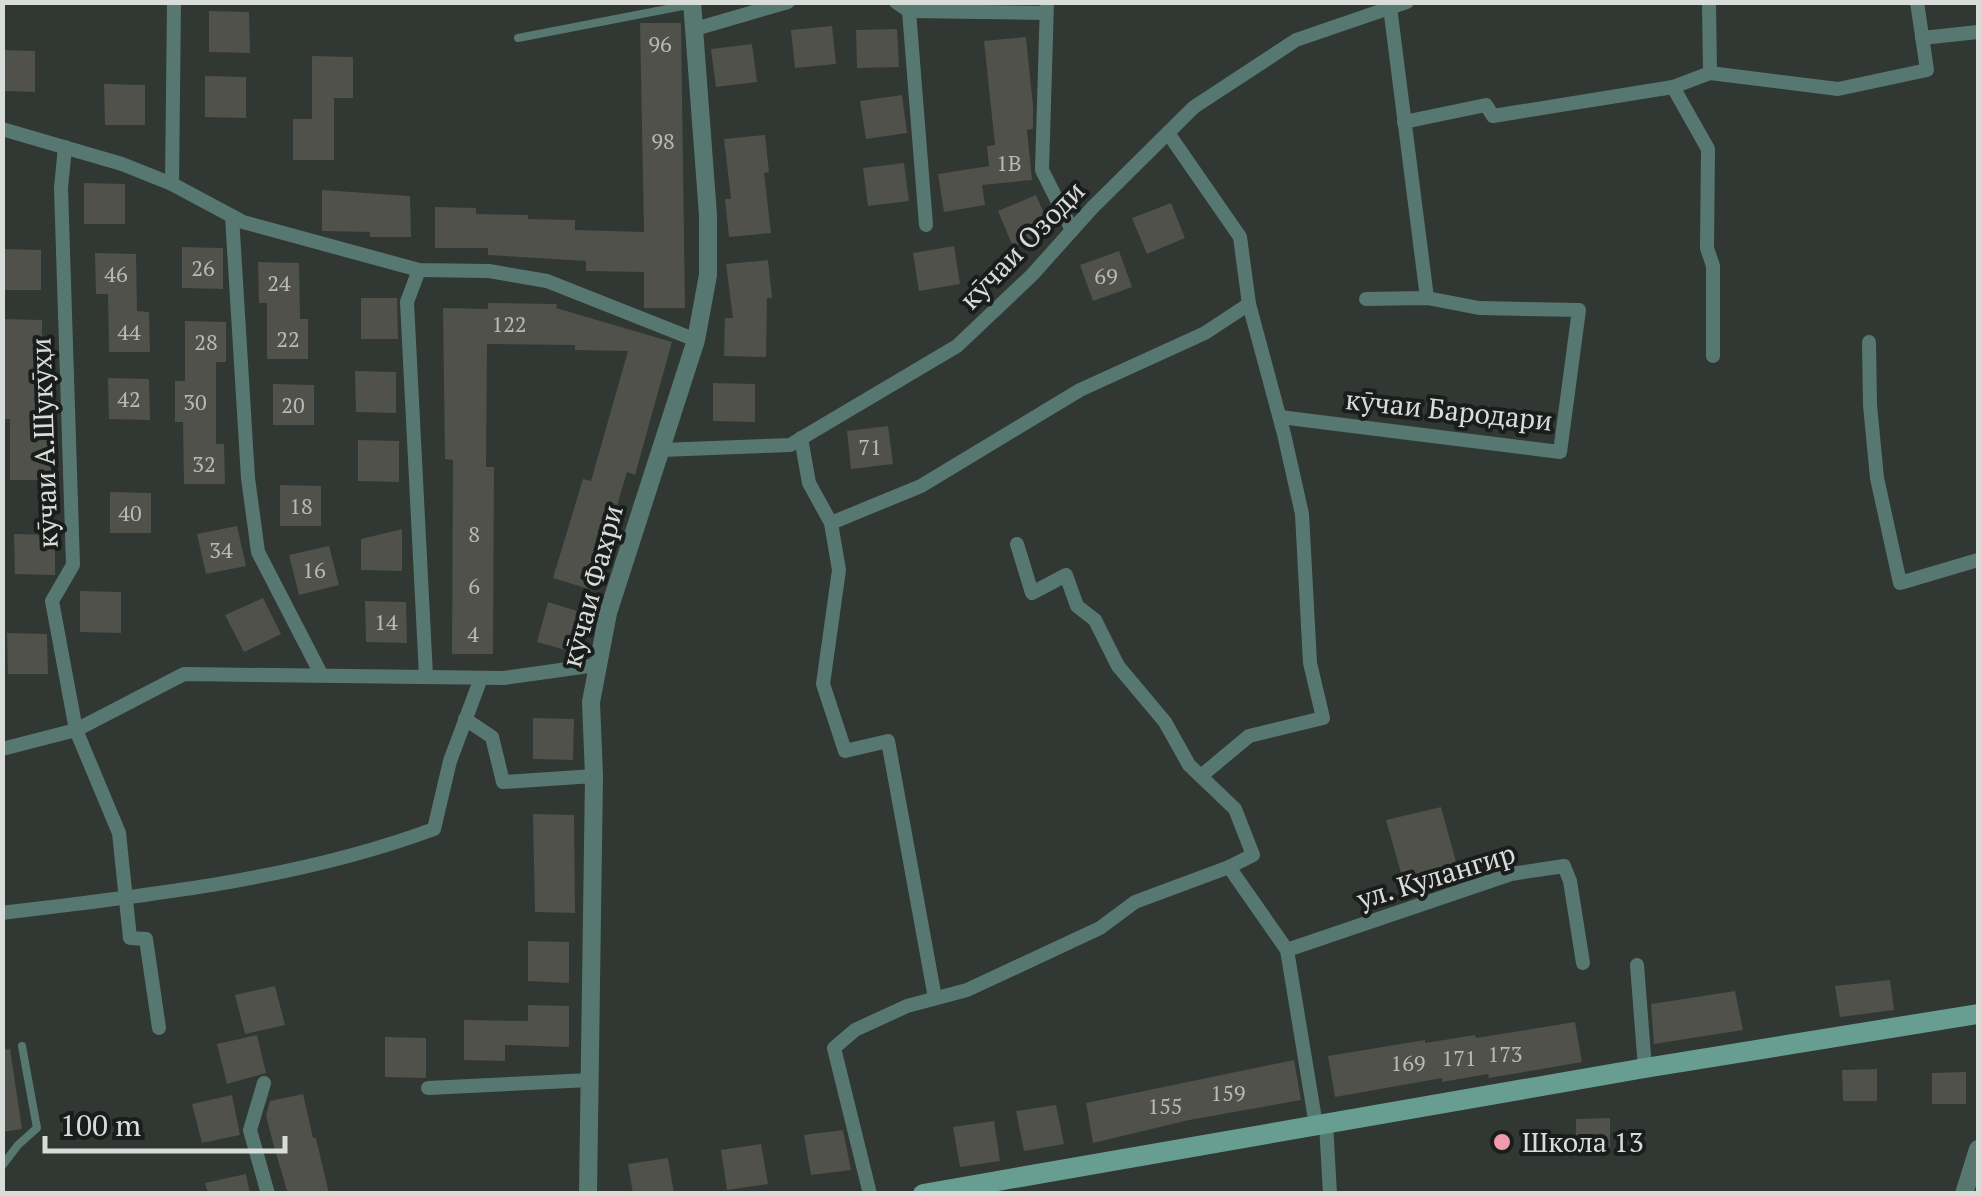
<svg xmlns="http://www.w3.org/2000/svg" width="1981" height="1196" font-family="'PT Serif',serif">
<rect width="100%" height="100%" fill="#313732"/>
<!-- building -->
<g fill="#4f514a">
<polygon points="209,11 249,12 250,53 209,52"/>
<polygon points="640,23 681,23 685,308 644,308 644,272 586,271 586,261 488,255 488,248 435,248 435,207 476,208 476,214 528,215 528,219 575,220 575,230 644,232"/>
<polygon points="832,26 836,64 795,68 791,30"/>
<polygon points="897,29 899,67 857,68 856,30"/>
<polygon points="1026,37 1033,106 1033,129 1027,130 1032,180 982,185 985,205 944,212 938,174 989,166 987,146 995,145 984,41"/>
<polygon points="752,44 757,82 716,87 711,49"/>
<polygon points="2,50 35,51 35,92 2,91"/>
<polygon points="312,56 353,57 353,98 334,98 334,160 293,160 293,119 312,119"/>
<polygon points="205,76 246,77 246,118 205,117"/>
<polygon points="104,84 145,85 145,125 105,125"/>
<polygon points="902,95 907,133 866,139 860,101"/>
<polygon points="765,135 769,172 764,173 771,233 729,237 725,199 731,199 724,139"/>
<polygon points="904,163 909,201 868,206 863,168"/>
<polygon points="84,183 125,184 125,224 84,224"/>
<polygon points="322,190 410,196 411,237 370,237 370,232 322,231"/>
<polygon points="1036,195 1051,230 1013,247 998,211"/>
<polygon points="1171,203 1185,238 1147,254 1132,218"/>
<polygon points="954,246 960,284 919,291 913,253"/>
<polygon points="182,247 223,248 223,289 182,288"/>
<polygon points="2,249 41,250 41,290 2,290"/>
<polygon points="1119,251 1132,287 1093,301 1080,265"/>
<polygon points="95,253 136,254 137,311 149,312 150,352 109,352 108,294 96,294"/>
<polygon points="768,260 772,298 767,298 766,357 724,356 725,318 733,318 726,264"/>
<polygon points="258,262 299,263 300,319 308,319 308,359 267,359 267,303 259,303"/>
<polygon points="361,298 397,298 398,339 361,339"/>
<polygon points="488,303 557,304 556,308 672,342 635,475 627,472 592,590 553,578 583,479 591,481 628,351 575,350 575,345 487,344 486,467 494,467 493,654 452,654 453,460 445,459 443,308 488,309"/>
<polygon points="2,319 42,320 43,439 51,439 51,480 10,480 10,419 2,419"/>
<polygon points="185,321 226,322 226,362 216,362 216,444 224,444 225,484 184,484 183,422 175,422 175,381 185,381"/>
<polygon points="355,371 396,372 396,413 356,412"/>
<polygon points="108,378 149,379 150,420 109,419"/>
<polygon points="713,383 755,384 755,422 713,421"/>
<polygon points="273,384 314,385 314,425 273,425"/>
<polygon points="888,426 893,464 851,469 847,431"/>
<polygon points="358,440 399,441 399,482 358,481"/>
<polygon points="280,485 321,486 321,526 280,526"/>
<polygon points="110,492 151,493 151,533 110,533"/>
<polygon points="237,526 246,566 206,574 197,534"/>
<polygon points="402,529 402,571 361,570 361,539"/>
<polygon points="14,534 55,535 55,575 15,574"/>
<polygon points="329,546 339,585 299,595 289,555"/>
<polygon points="80,591 121,592 121,633 80,632"/>
<polygon points="263,598 281,634 244,652 225,615"/>
<polygon points="365,601 406,602 407,643 366,642"/>
<polygon points="548,602 587,614 576,653 537,642"/>
<polygon points="7,633 47,634 48,674 8,674"/>
<polygon points="533,718 574,719 573,760 533,759"/>
<polygon points="1441,807 1461,880 1408,898 1386,820"/>
<polygon points="533,814 574,815 575,913 535,912"/>
<polygon points="528,941 569,942 569,983 528,981"/>
<polygon points="1890,980 1894,1010 1840,1017 1835,986"/>
<polygon points="275,986 285,1025 245,1034 235,995"/>
<polygon points="1735,991 1743,1030 1654,1044 1651,1004"/>
<polygon points="528,1005 569,1006 569,1047 505,1045 505,1061 464,1060 464,1020 528,1021"/>
<polygon points="1575,1022 1582,1062 1489,1078 1488,1074 1442,1082 1442,1078 1335,1097 1328,1056 1425,1040 1425,1043 1475,1035 1476,1038"/>
<polygon points="257,1035 266,1073 227,1084 217,1044"/>
<polygon points="385,1037 426,1038 426,1078 385,1077"/>
<polygon points="10,1049 22,1129 2,1132 2,1050"/>
<polygon points="1294,1060 1301,1100 1189,1120 1093,1143 1086,1103"/>
<polygon points="1877,1069 1877,1101 1843,1101 1842,1070"/>
<polygon points="1966,1072 1966,1104 1932,1104 1932,1073"/>
<polygon points="303,1094 313,1138 316,1138 329,1194 288,1194 273,1143 266,1115 270,1101"/>
<polygon points="232,1095 240,1135 202,1143 192,1104"/>
<polygon points="1056,1105 1064,1144 1024,1151 1016,1111"/>
<polygon points="1610,1118 1610,1150 1576,1150 1576,1119"/>
<polygon points="994,1121 1000,1161 960,1167 953,1127"/>
<polygon points="843,1130 851,1170 811,1175 804,1135"/>
<polygon points="761,1144 768,1184 727,1190 721,1150"/>
<polygon points="668,1158 674,1194 633,1194 628,1164"/>
<polygon points="246,1174 250,1194 208,1194 205,1183"/>
</g>
<g fill="none" stroke-linecap="round" stroke-linejoin="round">
<!-- service -->
<g stroke="#577871" stroke-width="8">
<polyline points="518,38 693,4"/>
<polyline points="2,1166 18,1145 37,1128 22,1046"/>
</g>
<!-- minor -->
<g stroke="#577871" stroke-width="14">
<polyline points="896,2 909,11 1046,13"/>
<polyline points="1047,2 1042,170 1072,230"/>
<polyline points="1709,2 1710,73 1673,87 1708,149 1707,248 1713,266 1713,356"/>
<polyline points="1390,7 1427,298"/>
<polyline points="909,11 926,225"/>
<polyline points="695,29 788,2"/>
<polyline points="1922,38 1978,32"/>
<polyline points="1710,73 1838,89 1927,70 1917,2"/>
<polyline points="1404,122 1486,105 1493,116 1673,87"/>
<polyline points="2,129 122,164 172,184 243,222 419,270 489,271 547,281 696,340"/>
<polyline points="1168,133 1240,237 1249,304 1284,434 1302,514 1310,663 1323,718 1249,736 1201,776"/>
<polyline points="65,147 61,188 73,565 52,601 76,730 119,833 130,938 146,939 159,1028"/>
<polyline points="172,184 174,2"/>
<polyline points="232,216 248,478 258,552 321,674"/>
<polyline points="419,270 407,302 426,676"/>
<polyline points="1869,342 1870,405 1877,478 1900,583 1978,560"/>
<polyline points="1280,417 1560,452 1579,310 1479,308 1427,298 1366,299"/>
<polyline points="801,438 809,483 831,523 839,570 823,684 845,751 888,741 935,998"/>
<polyline points="661,450 790,445 957,346 1032,275 1092,208 1194,107 1296,40 1407,2"/>
<polyline points="831,523 921,486 1080,390 1205,333 1249,304"/>
<polyline points="1017,544 1032,593 1066,575 1077,606 1095,620 1118,666 1165,722 1189,765 1235,809 1253,855 1229,867"/>
<polyline points="465,719 492,737 503,782 594,776"/>
<polyline points="2,749 76,730 184,674 504,678 596,665"/>
<path d="M2 913C147 895 297 880 434 829L450 761 481 678"/>
<polyline points="1287,950 1511,874 1564,866 1570,881 1583,963"/>
<polyline points="1637,965 1645,1068"/>
<polyline points="264,1083 250,1130 268,1194"/>
<polyline points="428,1088 590,1080"/>
<polyline points="1326,1124 1330,1194"/>
<polyline points="870,1194 834,1048 855,1030 907,1006 967,990 1100,928 1135,902 1229,867 1287,950 1316,1125"/>
</g>
<!-- tertiary -->
<g stroke="#577871" stroke-width="18">
<polyline points="588,1194 594,776 591,702 608,613 696,340 708,275 708,215 692,2"/>
<polyline points="1964,1194 1978,1149"/>
</g>
<!-- secondary -->
<polyline stroke="#689e92" stroke-width="20" points="923,1194 1645,1068 1978,1014"/>
</g>
<!-- markers -->
<circle fill="#f29aad" stroke="#1a1d1b" stroke-width="4" cx="1502" cy="1142" r="10"/>
<g text-anchor="middle" stroke-width="8" stroke-linejoin="round" paint-order="stroke">
<!-- number labels -->
<g font-size="22" fill="#b6bab6">
<text x="660" y="52">96</text>
<text x="663" y="149">98</text>
<text x="1009" y="171">1В</text>
<text x="203" y="276">26</text>
<text x="116" y="282">46</text>
<text x="1106" y="284">69</text>
<text x="279" y="291">24</text>
<text x="509" y="332">122</text>
<text x="129" y="340">44</text>
<text x="288" y="347">22</text>
<text x="206" y="350">28</text>
<text x="129" y="407">42</text>
<text x="195" y="410">30</text>
<text x="293" y="413">20</text>
<text x="870" y="455">71</text>
<text x="204" y="472">32</text>
<text x="301" y="514">18</text>
<text x="130" y="521">40</text>
<text x="474" y="542">8</text>
<text x="221" y="558">34</text>
<text x="314" y="578">16</text>
<text x="474" y="594">6</text>
<text x="386" y="630">14</text>
<text x="473" y="642">4</text>
<text x="1505" y="1062">173</text>
<text x="1459" y="1066">171</text>
<text x="1408" y="1071">169</text>
<text x="1228" y="1101">159</text>
<text x="1165" y="1114">155</text>
</g>
<!-- street labels -->
<g font-size="28" fill="#d9ddda" stroke="#1a1d1b">
<text transform="translate(1022 245) rotate(-46)" y="10">кӯчаи Озоди</text>
<text transform="translate(1449 410) rotate(6)" y="10">кӯчаи Бародари</text>
<text transform="translate(44 443) rotate(-92)" y="10">кӯчаи А.Шукӯҳи</text>
<text transform="translate(592 586) rotate(-75)" y="10">кӯчаи Фахри</text>
<text transform="translate(1436 876) rotate(-17)" y="10">ул. Кулангир</text>
</g>
<!-- poi labels -->
<g font-size="28" fill="#d9ddda" stroke="#1a1d1b" text-anchor="start">
<text x="1522" y="1152">Школа 13</text>
</g>
</g>
<!-- border -->
<rect width="1981" height="1196" fill="none" stroke="#d9ddda" stroke-width="10"/>
<!-- scale -->
<path d="M45 1136v15h240v-15" fill="none" stroke="#d9ddda" stroke-width="5"/>
<text x="60" y="1136" font-size="30" fill="#d9ddda" stroke="#1a1d1b" stroke-width="8" paint-order="stroke">100 m</text>
</svg>
